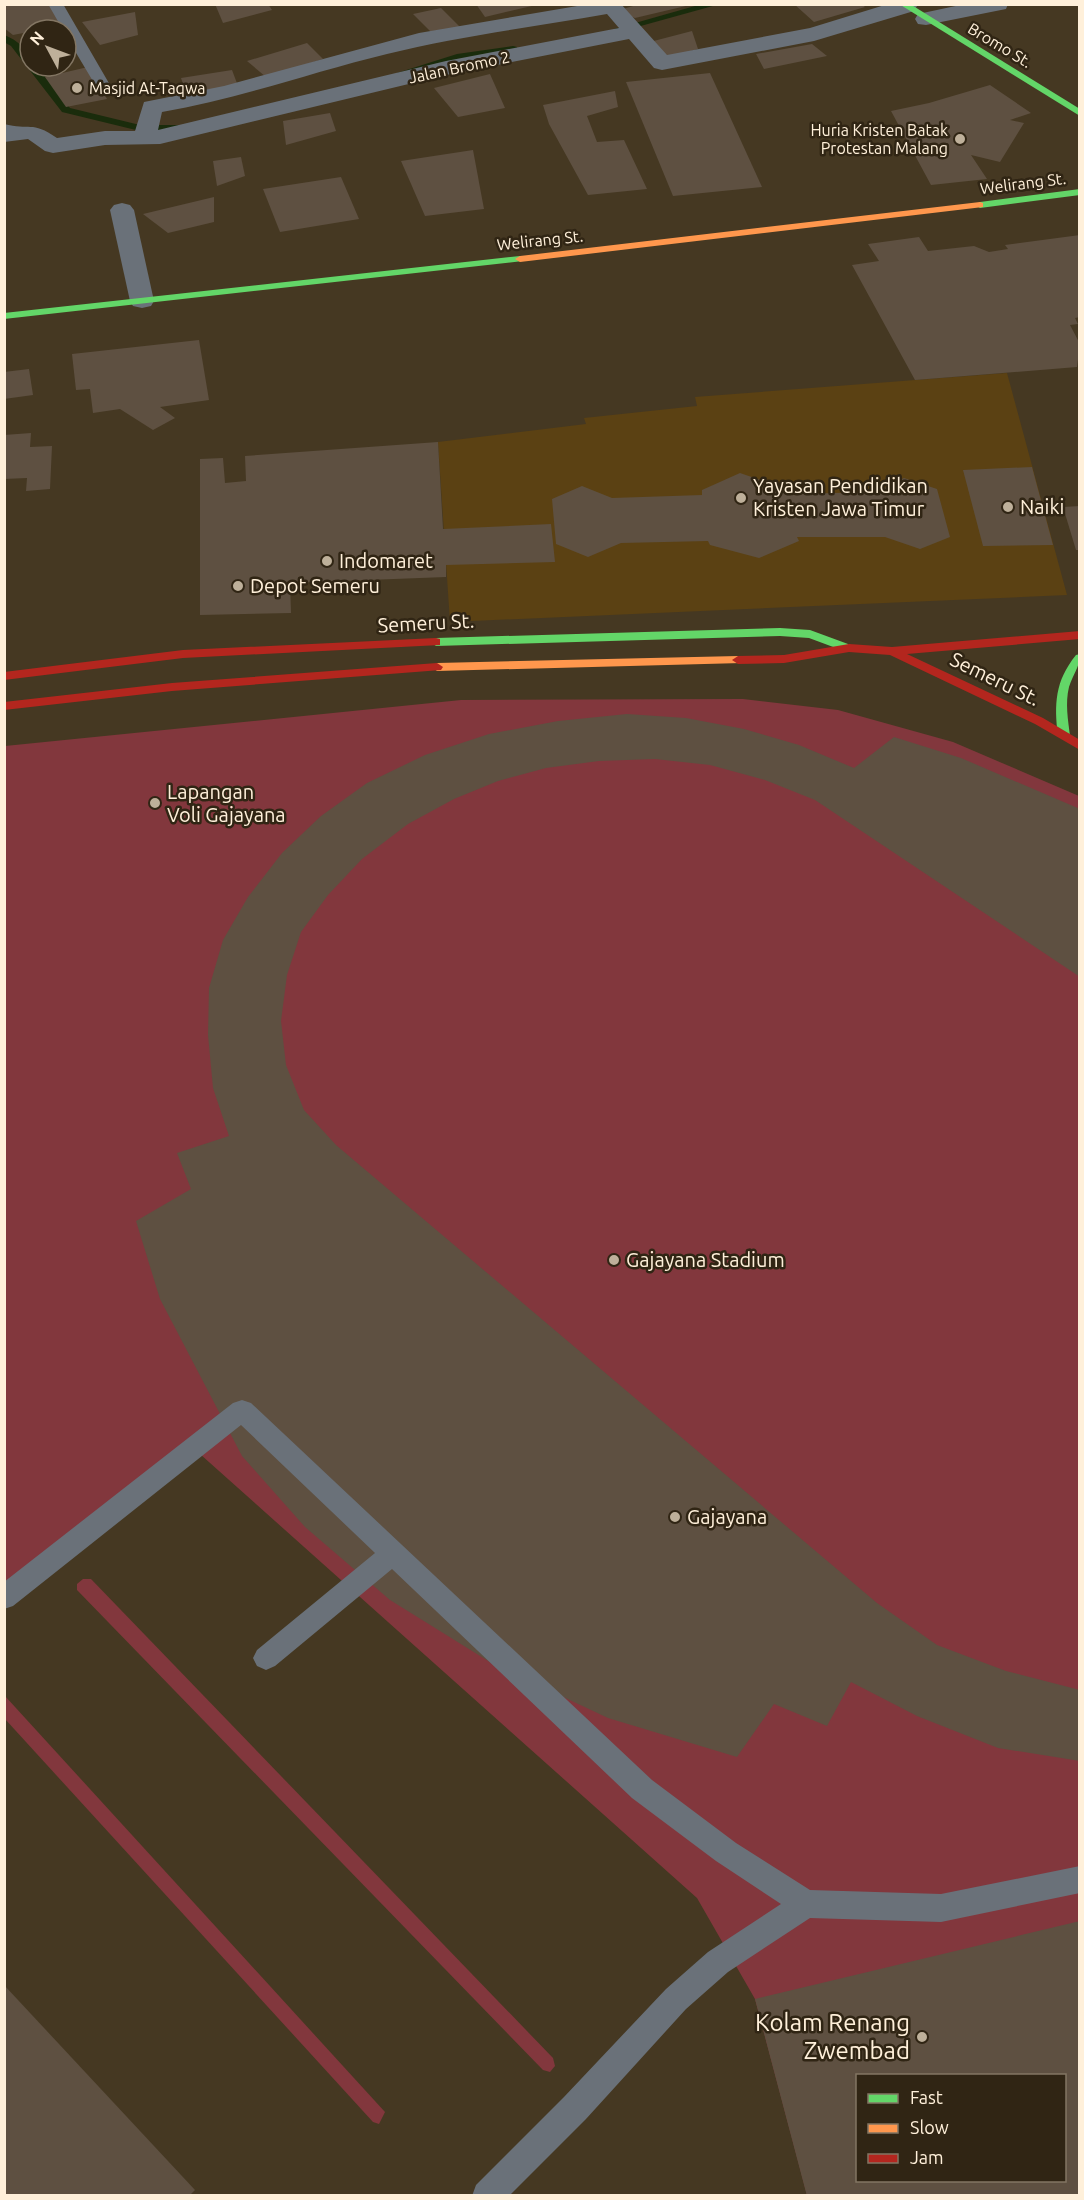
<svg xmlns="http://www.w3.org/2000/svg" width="1084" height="2200" font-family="Ubuntu,sans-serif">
<rect width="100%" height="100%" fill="#453822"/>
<!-- built -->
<polygon fill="#5b4113" points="1007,373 1067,595 450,622 438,442 586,424 584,418 697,406 695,397"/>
<!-- green -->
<g fill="#82373d" fill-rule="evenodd">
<path d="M743 699 838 710 953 742 1079 796V2195H807L755 1999 697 1898 191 1446 5 1589V746L461 700ZM858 2076H1064V2180H858Z"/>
<polygon points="83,1579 91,1579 553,2058 555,2066 550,2072 543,2070 77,1590 77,1584"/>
<polygon points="5,1696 385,2112 379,2124 373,2122 5,1719"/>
</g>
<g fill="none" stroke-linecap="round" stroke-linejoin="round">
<!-- stream -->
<g fill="#1a2c0c" fill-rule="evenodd">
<polygon points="702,4 720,4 619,32 614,29"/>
<path d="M4 35C18 40 30 51 30 66H37L70 108 140 125H181L186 128 181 131H140L62 112 11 46 4 42Z"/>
<polygon points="513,46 517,47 517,51 458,60 402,76 397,73 457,54"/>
</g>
</g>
<!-- building -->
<g fill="#5e5041" fill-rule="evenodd">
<polygon points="4,4 52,4 65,25 13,35 4,28"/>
<polygon points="215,4 268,4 272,10 223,23"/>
<polygon points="476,4 536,4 536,5 485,17"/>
<polygon points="640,4 690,4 690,5 635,18 616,11"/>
<polygon points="794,4 861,4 865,7 814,22"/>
<polygon points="441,8 462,29 435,36 413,14"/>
<polygon points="135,12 138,35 100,45 82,22"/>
<polygon points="692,31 698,49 667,58 646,43"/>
<polygon points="307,43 323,59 266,77 247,61"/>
<polygon points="812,44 827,56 764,69 756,54"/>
<polygon points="88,67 107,99 66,107 45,77"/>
<polygon points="232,70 238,86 186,93 181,78"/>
<polygon points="710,73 762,187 673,196 626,82"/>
<polygon points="490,74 505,108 458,117 434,88"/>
<polygon points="990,85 1031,113 1010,120 1024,123 1000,162 971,155 987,179 931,185 891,111 929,103"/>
<polygon points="615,91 618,107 587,116 597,142 624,140 647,189 588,195 549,124 543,105"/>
<polygon points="330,113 336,131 286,145 283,121"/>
<polygon points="473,150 484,209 425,216 401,161"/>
<polygon points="241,157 245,176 217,186 213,161"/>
<polygon points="341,177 359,219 280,232 263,189"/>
<polygon points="214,197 214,222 168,233 143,214"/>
<polygon points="1080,235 1080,317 1075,318 1078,324 1070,325 1080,344 1077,367 915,380 852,265 879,261 868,244 919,237 928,251 974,246 989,252 1008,249 1005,245"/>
<polygon points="199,340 209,400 160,407 175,418 153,430 120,409 93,413 90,389 76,390 72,354"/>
<polygon points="29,369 33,395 4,399 4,372"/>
<polygon points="31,433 30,447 52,446 50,489 26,491 27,478 4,479 4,435"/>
<polygon points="438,442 443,529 551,524 555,562 446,565 446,577 290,583 291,613 200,615 200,459 223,458 225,483 246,481 245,456"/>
<polygon points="1032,467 1053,545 983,546 963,470"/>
<polygon points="740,473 789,490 791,494 876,492 904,478 937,489 950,537 920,549 885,537 797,537 799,541 759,558 710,545 708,541 621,543 588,557 556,544 552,499 582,486 612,498 702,495 702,490"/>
<polygon points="1080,506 1080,550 1076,550 1063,507"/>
<polygon points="627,714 686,718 744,729 799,745 854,768 894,737 961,758 1080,809 1080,977 815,800 765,780 710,765 655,759 599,761 546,768 498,781 454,799 408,824 362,859 328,895 301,932 287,975 281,1021 286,1065 304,1110 336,1145 877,1603 937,1645 1006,1671 1080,1690 1080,1761 998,1748 917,1716 851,1682 827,1726 774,1704 737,1757 608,1718 493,1664 390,1600 305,1527 242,1456 160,1299 136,1221 191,1189 177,1153 229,1136 213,1088 208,1035 209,988 223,940 248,897 282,853 321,816 367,783 425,755 489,734 558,721"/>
<path d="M1080 1921V2196H807L755 1999ZM858 2076H1064V2180H858Z"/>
<polygon points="4,1985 195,2190 189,2196 4,2196"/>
</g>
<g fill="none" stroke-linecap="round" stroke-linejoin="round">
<!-- lane -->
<g fill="#6a7179" fill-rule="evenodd">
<polygon points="48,4 63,4 110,85 107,88 97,88 66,36 66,30 63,30"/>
<polygon points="242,1400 251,1403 652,1780 736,1843 810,1890 941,1894 1080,1866 1080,1893 941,1922 810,1918 728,1972 686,2009 586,2119 509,2196 472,2196 476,2185 564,2097 666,1989 708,1952 781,1904 716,1861 632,1798 392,1569 275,1666 266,1670 257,1666 253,1658 257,1650 375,1553 241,1425 13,1606 4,1609 4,1582 233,1403"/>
</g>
<!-- street -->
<g fill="#6a7179" fill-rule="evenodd">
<path d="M589 4H621L667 55 810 28 888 4 917 6 914 11 814 41 662 70 654 68 629 39 446 75 160 144 105 145 53 153 45 151 28 139 4 142V124C30 131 31 120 57 138L105 131H135L144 102 224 86 419 33ZM607 14 619 28 446 61 158 130 162 112C239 99 312 72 387 54 459 36 534 27 607 14Z"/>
<polygon points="965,4 1008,4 1006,9 926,25 918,24 915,19 918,14"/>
<polygon points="122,203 130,205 134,210 154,301 151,306 142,308 133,306 130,301 110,210 114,205"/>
</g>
<!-- fast -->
<g fill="#63d668" fill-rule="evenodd">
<polygon points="899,4 910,4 1080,109 1080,116"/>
<polygon points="1080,189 1080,195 980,208 975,205 980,202"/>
<polygon points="520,256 523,257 523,261 4,319 4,313"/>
<polygon points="780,628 810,630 848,644 850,647 844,651 809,638 780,636 436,646 430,642 436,638"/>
<path d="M1080 654C1080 667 1073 674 1069 687 1065 703 1068 720 1070 736L1064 740 1058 736C1054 704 1055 681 1076 655Z"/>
</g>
<!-- slow -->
<g fill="#ff974d" fill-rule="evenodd">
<polygon points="980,202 983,203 983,207 520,262 515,259 520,256"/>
<polygon points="738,656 744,660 742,663 437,671 431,667 437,663"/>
</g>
<!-- jam -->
<g fill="#b3261e" fill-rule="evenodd">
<polygon points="1080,631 1080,639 907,654 1043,718 1080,740 1080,750 1035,724 890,655 849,652 784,663 738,664 732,660 738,656 784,655 849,644 892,647"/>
<polygon points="436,638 440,639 440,645 183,658 4,680 4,672 183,650"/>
<polygon points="437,663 443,667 441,670 172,691 4,710 4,702 172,683"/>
</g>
</g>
<!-- markers -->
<g fill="#beb09a" stroke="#302514" stroke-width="2">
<circle cx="77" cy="88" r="6"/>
<circle cx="960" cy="139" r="6"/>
<circle cx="741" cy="498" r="6"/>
<circle cx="1008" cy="507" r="6"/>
<circle cx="327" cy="561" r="6"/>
<circle cx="238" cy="586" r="6"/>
<circle cx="155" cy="803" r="6"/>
<circle cx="614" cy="1260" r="6"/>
<circle cx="675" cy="1517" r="6"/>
<circle cx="922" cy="2037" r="6"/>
</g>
<g text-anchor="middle" stroke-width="5" stroke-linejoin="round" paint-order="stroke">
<!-- far-street labels -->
<g font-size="16" fill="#fff0da" stroke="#302514">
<text transform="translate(1000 45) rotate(31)" y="6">Bromo St.</text>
<text transform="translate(459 67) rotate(-12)" y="6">Jalan Bromo 2</text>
<text transform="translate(1023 183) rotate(-7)" y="6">Welirang St.</text>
<text transform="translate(540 240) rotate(-6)" y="6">Welirang St.</text>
</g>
<!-- far-poi labels -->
<g font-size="16" fill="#fff0da" stroke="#302514" text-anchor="start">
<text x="89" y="94">Masjid At-Taqwa</text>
<text x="948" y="136" text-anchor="end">Huria Kristen Batak<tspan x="948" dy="18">Protestan Malang</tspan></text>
</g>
<!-- poi labels -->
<g font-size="20" fill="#fff0da" stroke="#302514" text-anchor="start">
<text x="753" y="493">Yayasan Pendidikan<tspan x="753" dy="23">Kristen Jawa Timur</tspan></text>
<text x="1020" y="514">Naiki</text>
<text x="339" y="568">Indomaret</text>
<text x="250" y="593">Depot Semeru</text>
<text x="167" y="799">Lapangan<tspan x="167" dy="23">Voli Gajayana</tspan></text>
<text x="626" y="1267">Gajayana Stadium</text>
<text x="687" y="1524">Gajayana</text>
</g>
<!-- street labels -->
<g font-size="20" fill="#fff0da" stroke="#302514">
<text transform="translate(426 623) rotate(-3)" y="7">Semeru St.</text>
<text transform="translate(995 679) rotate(26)" y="7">Semeru St.</text>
</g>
<!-- near-poi labels -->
<g font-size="24" fill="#fff0da" stroke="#302514" text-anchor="end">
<text x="910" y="2031">Kolam Renang<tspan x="910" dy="28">Zwembad</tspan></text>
</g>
</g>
<!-- border -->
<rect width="1084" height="2200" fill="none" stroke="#fff0da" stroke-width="12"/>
<!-- legend -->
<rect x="856" y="2074" width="210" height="108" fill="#302514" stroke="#837663" stroke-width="1.5"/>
<rect x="868" y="2094" width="30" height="9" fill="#63d668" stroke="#837663" stroke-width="1.5"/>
<text x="910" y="2104" font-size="18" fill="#fff0da">Fast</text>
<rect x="868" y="2124" width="30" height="9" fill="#ff974d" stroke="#837663" stroke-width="1.5"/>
<text x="910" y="2134" font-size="18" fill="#fff0da">Slow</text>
<rect x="868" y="2154" width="30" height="9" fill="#b3261e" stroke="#837663" stroke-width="1.5"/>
<text x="910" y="2164" font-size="18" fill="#fff0da">Jam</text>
<!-- north arrow -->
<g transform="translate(48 48) rotate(311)"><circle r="28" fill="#302514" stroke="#837663" stroke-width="1.5"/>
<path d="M0-4.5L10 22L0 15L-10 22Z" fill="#beb09a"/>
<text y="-9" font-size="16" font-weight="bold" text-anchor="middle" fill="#fff0da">N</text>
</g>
</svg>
